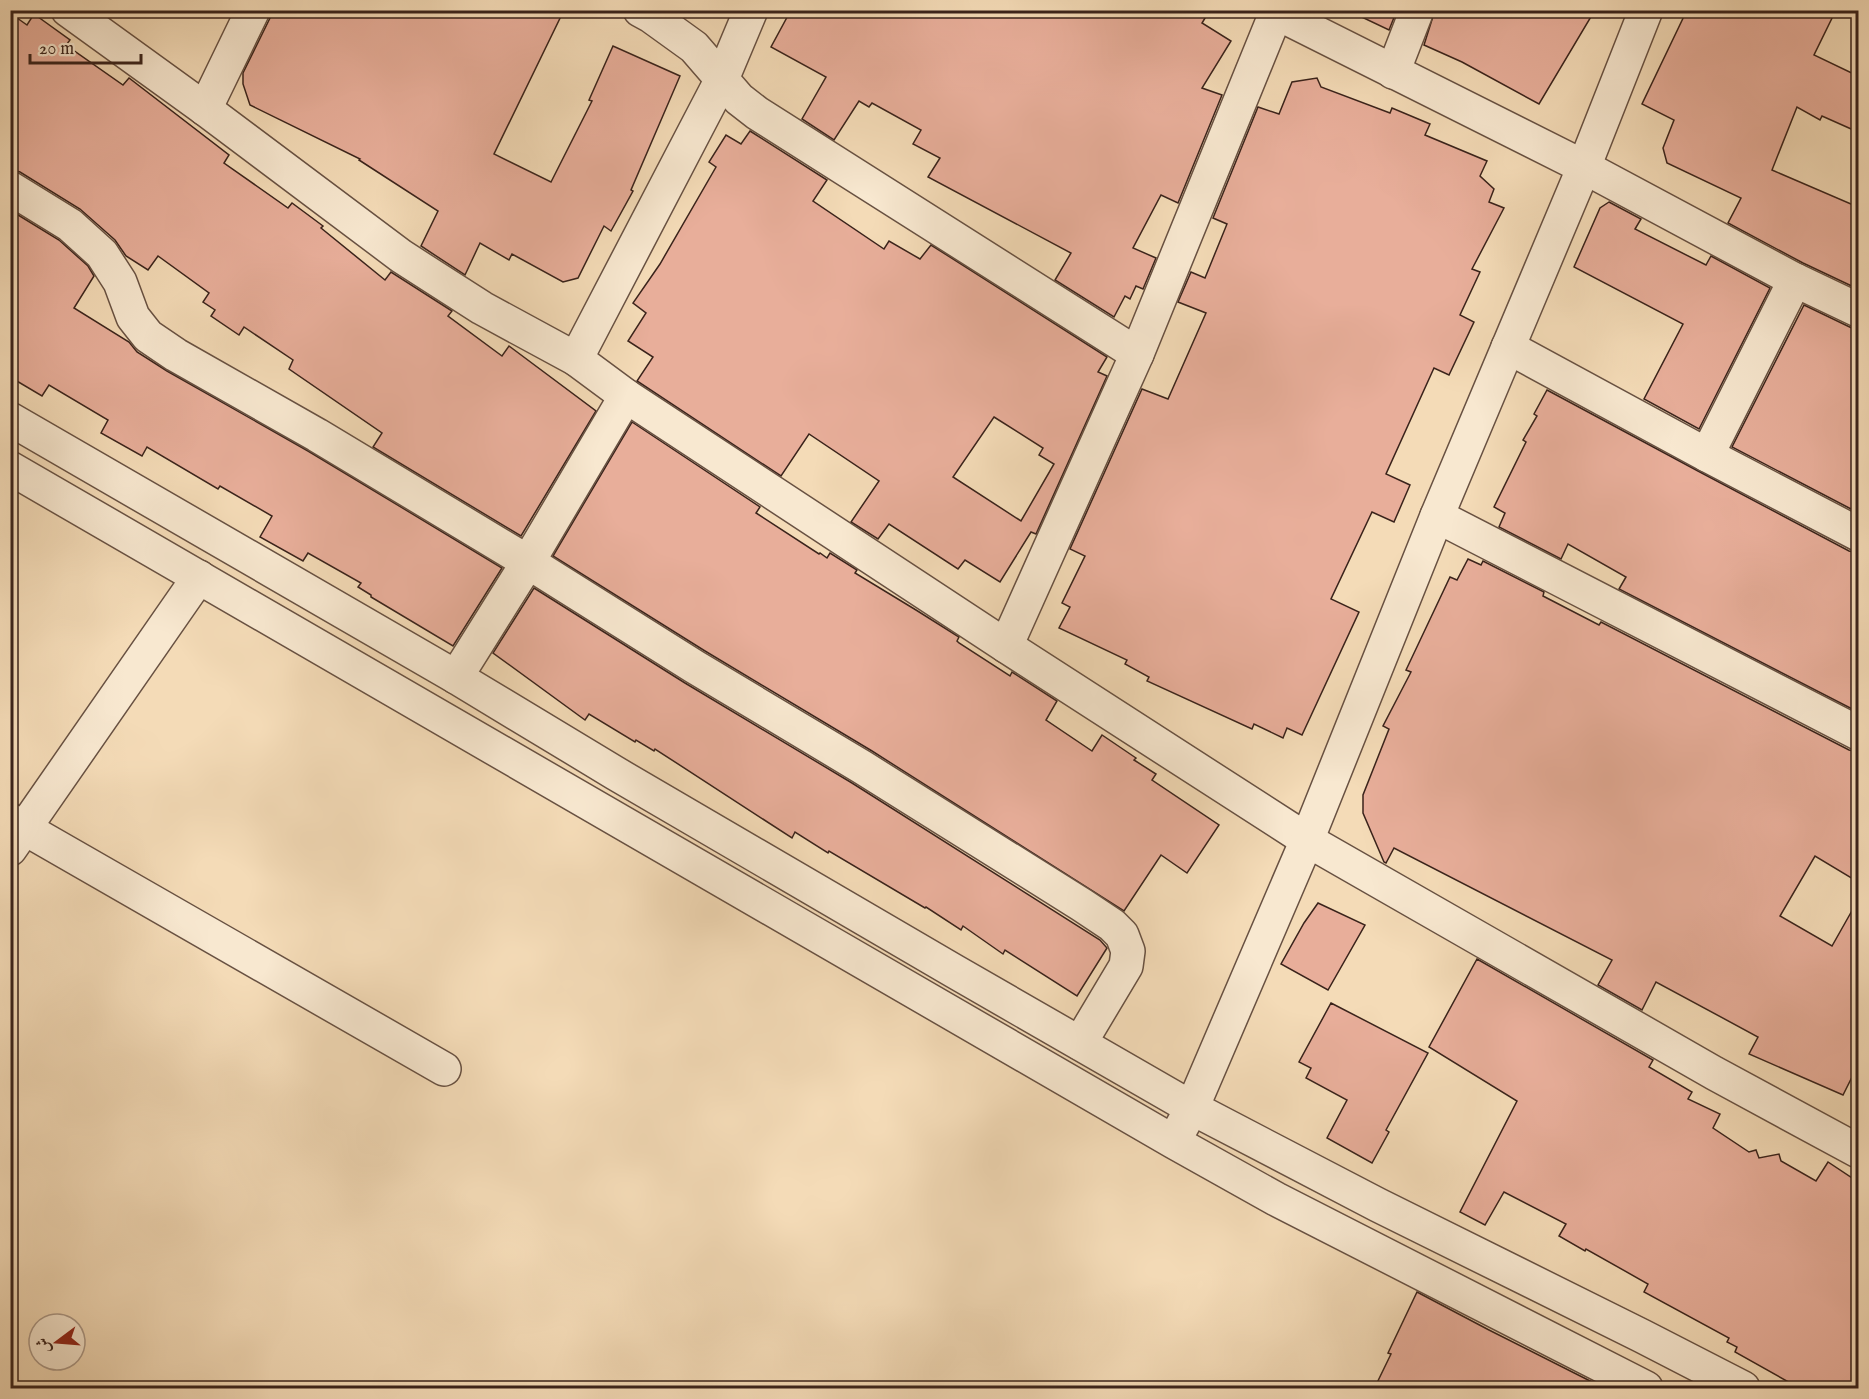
<svg xmlns="http://www.w3.org/2000/svg" width="1869" height="1399" font-family="'IM FELL English',Amiri,serif">
<rect width="100%" height="100%" fill="#f4dbb7"/>
<filter id="stains"><feTurbulence type="fractalNoise" baseFrequency=".00333" numOctaves="4"/><feColorMatrix values="0 0 0 0 .2 0 0 0 0 .09 0 0 0 0 .02 0 0 0 .5 -.17"/></filter>
<radialGradient id="worn" r=".72"><stop offset=".6" stop-color="#630" stop-opacity="0"/><stop offset="1" stop-color="#630" stop-opacity=".3"/></radialGradient>
<!-- building -->
<g fill="#e8ae9a" stroke="#3a231b" stroke-width="1.5" fill-rule="evenodd">
<polygon points="271,10 564,10 494,154 551,182 592,101 589,100 613,46 680,76 631,190 633,191 611,231 604,226 578,278 563,282 512,254 509,260 480,243 465,275 421,246 438,211 359,160 360,159 250,105 243,84 243,73 270,18"/>
<polygon points="791,10 1210,10 1202,23 1231,41 1202,88 1222,95 1178,203 1161,195 1133,248 1156,258 1143,289 1136,286 1130,299 1125,296 1114,317 1055,280 1071,253 928,177 940,158 913,144 921,130 872,103 869,107 859,101 834,140 802,119 826,77 771,47"/>
<polygon points="1347,10 1397,10 1389,30"/>
<polygon points="1435,10 1595,10 1539,104 1462,62 1424,45"/>
<polygon points="1687,10 1836,10 1814,55 1858,76 1858,132 1822,116 1820,120 1797,107 1772,170 1858,207 1858,289 1803,263 1728,223 1741,198 1667,163 1663,148 1674,120 1642,104"/>
<polygon points="10,13 27,25 34,14 70,40 66,45 123,85 129,78 229,155 224,163 288,208 292,203 323,226 321,228 385,280 391,272 452,311 448,316 502,356 509,346 596,411 521,536 373,447 382,433 289,369 293,360 244,327 239,335 211,316 215,310 203,302 209,293 158,256 148,270 126,256 115,240 80,209 20,172 10,169"/>
<polygon points="1317,78 1321,87 1390,113 1392,108 1430,124 1425,135 1487,161 1480,176 1494,189 1489,202 1504,208 1472,269 1480,272 1460,315 1474,322 1449,375 1434,368 1386,474 1410,485 1394,522 1372,512 1331,599 1359,612 1302,735 1287,728 1283,738 1254,724 1252,729 1147,681 1149,677 1125,664 1127,660 1059,628 1070,607 1062,603 1085,556 1070,549 1142,389 1168,399 1206,313 1178,302 1191,272 1205,278 1227,224 1213,218 1258,107 1279,114 1292,82"/>
<path d="M750 131 827 180 813 201 884 249 889 241 920 259 931 245 1107 357 1098 372 1107 376 1036 534 1031 532 1000 582 965 560 958 569 889 524 878 539 851 522 879 481 809 434 781 476 637 381 653 357 628 341 646 313 633 303 660 264 716 167 709 162 726 135 741 144ZM994 417 1043 448 1039 455 1054 464 1021 521 953 477Z"/>
<polygon points="1609,202 1641,219 1635,229 1706,265 1711,256 1770,288 1699,429 1644,399 1683,324 1574,267 1600,208"/>
<polygon points="10,210 59,240 88,266 94,276 74,308 129,342 137,352 167,371 308,451 502,568 453,646 371,597 371,595 358,587 361,583 308,553 303,561 260,537 272,516 220,486 218,489 147,447 142,456 101,433 108,420 49,385 42,396 10,377"/>
<polygon points="1804,305 1858,331 1858,497 1851,509 1732,447"/>
<polygon points="1547,390 1698,471 1849,551 1858,553 1858,712 1619,589 1626,577 1568,544 1561,559 1499,527 1505,513 1494,507 1526,442 1523,440 1537,416 1534,414"/>
<polygon points="632,422 760,507 756,513 819,554 820,553 827,558 830,553 857,570 855,573 916,610 959,637 957,641 959,643 1010,676 1012,672 1057,701 1046,720 1092,751 1102,735 1136,758 1134,760 1156,774 1152,780 1219,825 1187,873 1161,855 1124,911 872,751 705,651 553,556"/>
<polygon points="1468,559 1481,565 1483,561 1544,592 1543,596 1599,625 1601,622 1849,750 1858,752 1858,882 1815,856 1780,916 1832,946 1858,900 1858,1065 1843,1095 1749,1054 1758,1037 1656,982 1642,1010 1598,985 1612,960 1394,848 1386,863 1384,862 1363,813 1363,795 1389,729 1383,726 1411,672 1406,670 1450,577 1457,580"/>
<polygon points="534,588 685,683 852,783 1100,940 1107,948 1077,996 1005,950 1003,954 963,926 961,930 926,907 925,908 829,851 828,853 795,832 792,838 655,749 654,751 636,740 635,742 589,714 585,720 493,653"/>
<polygon points="1318,903 1365,925 1328,990 1281,964 1304,923"/>
<polygon points="1477,959 1653,1060 1649,1067 1692,1092 1688,1099 1720,1114 1713,1128 1749,1152 1756,1150 1759,1158 1779,1154 1781,1161 1816,1181 1828,1162 1858,1182 1858,1389 1801,1389 1735,1352 1737,1347 1727,1342 1729,1338 1644,1292 1648,1284 1586,1249 1585,1251 1559,1236 1566,1224 1504,1192 1485,1225 1460,1212 1517,1101 1429,1047"/>
<polygon points="1331,1003 1428,1053 1386,1130 1389,1132 1372,1163 1327,1138 1347,1100 1306,1078 1311,1068 1299,1062"/>
<polygon points="1417,1292 1489,1330 1606,1389 1374,1389 1391,1354 1388,1353"/>
</g>
<g fill="none" stroke-linecap="round" stroke-linejoin="round">
<defs>
<g id="minor">
<polyline points="68,10 205,109 401,256 482,308 576,359 626,396 1006,646 1307,840 1714,1073 1858,1151"/>
<polyline points="640,10 651,16 694,47 739,99 757,113 1137,354"/>
<polyline points="1271,10 1584,167 1795,280 1858,310"/>
<polyline points="1393,72 1417,10"/>
<polyline points="205,109 253,10"/>
<polyline points="10,188 70,225 102,254 120,282 133,317 148,336 176,355 317,435 528,562 695,667 862,767 1082,905 1112,925 1122,935 1128,951 1126,966 1080,1043"/>
<polyline points="1508,347 1707,455 1858,534"/>
<polyline points="576,359 722,79 751,10"/>
<polyline points="10,419 456,677 615,773 954,971 1192,1108 1378,1205 1642,1336 1743,1388"/>
<polyline points="1707,455 1795,280"/>
<polyline points="10,468 1174,1142 1276,1199 1646,1388"/>
<polyline points="1437,516 1858,733"/>
<polyline points="1006,646 1137,354 1276,13"/>
<polyline points="456,677 528,562 626,396"/>
<polyline points="10,820 444,1069"/>
<polyline points="10,849 199,577"/>
<polyline points="1181,1128 1192,1108 1307,840 1437,516 1584,167 1646,10"/>
</g>
</defs>
<!-- minor casing -->
<use href="#minor" stroke="#685142" stroke-width="36"/>
<!-- minor -->
<use href="#minor" stroke="#f8e8d0" stroke-width="33"/>
</g>
<!-- margin -->
<rect width="1869" height="1399" fill="none" stroke="#f4dbb7" stroke-width="36"/>
<rect x="12" y="12" width="1845" height="1375" fill="none" stroke="#3a231b" stroke-width="3"/>
<rect x="18" y="18" width="1833" height="1363" fill="none" stroke="#3a231b" stroke-width="1.5"/>
<!-- north arrow -->
<g transform="translate(57 1342) rotate(254)"><circle r="28" fill="#f8e8d0" stroke="#ac9988" stroke-width="1.5"/>
<path d="M0-4.5L10 22L0 15L-10 22Z" fill="#8f2418"/>
<text y="-9" font-size="16" font-weight="bold" text-anchor="middle" fill="#3a231b">ش</text>
</g>
<!-- scale -->
<path d="M30 54v9h111v-9" fill="none" stroke="#3a231b" stroke-width="3"/>
<text x="39" y="54" font-size="18" fill="#3a231b" stroke="#f8e8d0" stroke-width="4.5" paint-order="stroke">20 m</text>
<rect width="100%" height="100%" filter="url(#stains)"/>
<rect width="100%" height="100%" fill="url(#worn)"/>
</svg>
